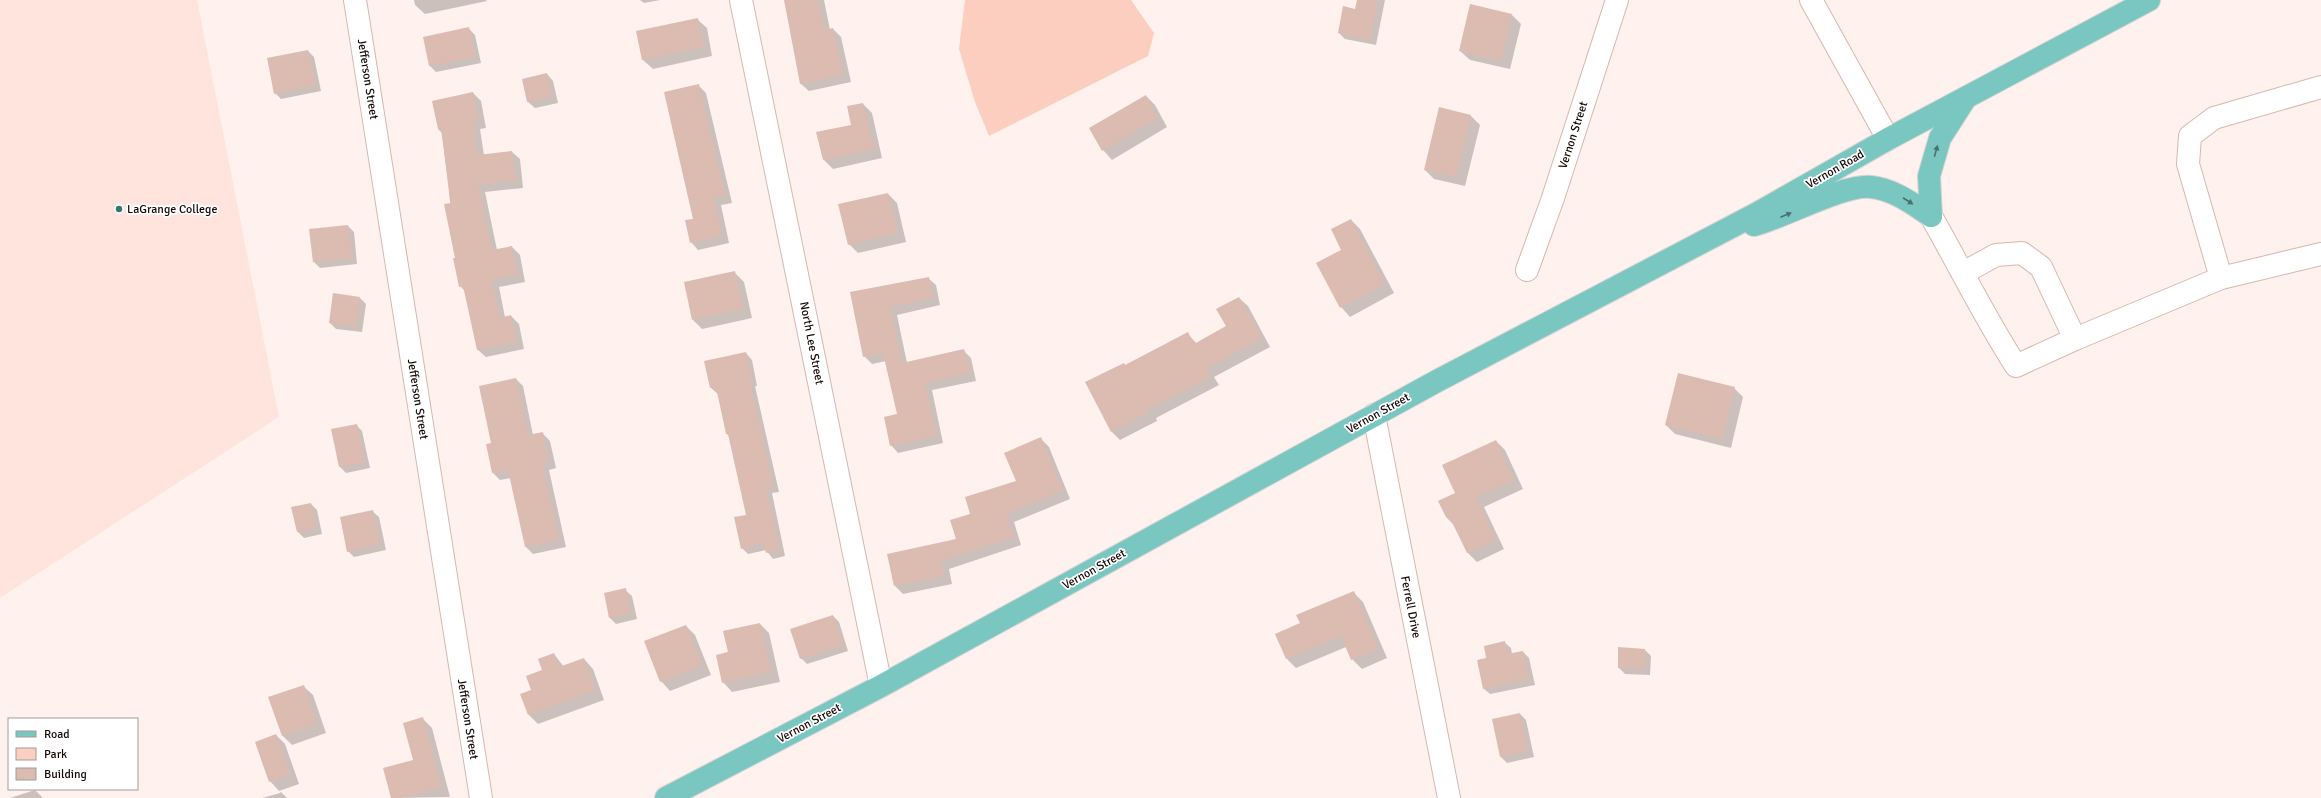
<svg xmlns="http://www.w3.org/2000/svg" width="2321" height="798" font-family="Signika,sans-serif">
<rect width="100%" height="100%" fill="#fff1ed"/>
<!-- built -->
<polygon fill="#fee4dc" points="0,0 197,0 279,417 0,598"/>
<!-- green -->
<polygon fill="#fbcebf" points="965,0 1131,0 1154,33 1148,56 989,136 975,102 959,49"/>
<!-- shadow -->
<g fill="#0003">
<polygon points="414,0 486,0 487,1 425,14 415,5"/>
<polygon points="640,0 660,0 644,3"/>
<polygon points="785,0 824,0 830,30 833,29 841,37 851,82 809,91 801,84"/>
<polygon points="1358,0 1385,0 1376,45 1345,39 1339,33 1356,10"/>
<polygon points="1512,15 1521,24 1510,69 1470,60 1460,51"/>
<polygon points="697,19 707,28 712,56 653,69 643,60 637,32"/>
<polygon points="469,29 475,35 481,63 436,72 430,66 424,38"/>
<polygon points="308,51 314,57 321,91 281,99 275,93"/>
<polygon points="547,74 553,81 558,103 535,108 528,102 524,79"/>
<polygon points="699,86 706,93 732,203 721,205 729,243 698,250 691,242 694,219"/>
<polygon points="473,93 481,101 486,128 480,129 484,155 512,152 520,159 523,188 485,192 497,250 512,247 520,255 525,282 499,287 505,317 511,316 519,324 524,349 486,357 478,350 466,292 460,286 442,133 438,129"/>
<polygon points="1146,96 1155,105 1167,127 1112,160 1103,150 1090,128"/>
<polygon points="863,104 872,113 882,158 833,169 823,159 853,125"/>
<polygon points="1470,115 1480,125 1465,186 1434,179 1425,170"/>
<polygon points="888,194 897,203 906,242 858,253 849,244"/>
<polygon points="1351,220 1360,229 1394,293 1350,317 1341,307 1343,250"/>
<polygon points="348,226 354,232 357,264 320,268 314,262 310,230"/>
<polygon points="734,272 744,282 752,318 702,329 693,320"/>
<polygon points="928,278 936,285 940,305 897,315 907,363 964,351 971,358 976,381 932,390 943,443 898,453 891,445 898,415 886,361 872,364 864,356 851,293"/>
<polygon points="360,298 366,304 362,332 336,329 330,323"/>
<polygon points="1239,298 1248,306 1270,347 1214,377 1219,385 1156,418 1157,421 1120,440 1112,432 1125,366 1187,333 1197,344 1227,327"/>
<polygon points="746,353 752,360 757,386 755,386 779,492 772,493 785,556 773,559 766,550 748,554 742,548 747,516 730,437 727,434 718,394 711,388 705,362"/>
<polygon points="516,379 523,386 533,435 542,433 550,441 556,468 549,470 566,547 533,554 526,547 511,478 500,480 493,473 492,444"/>
<polygon points="1734,388 1743,397 1731,448 1675,434 1666,425"/>
<polygon points="356,425 362,431 370,468 346,473 340,467 332,430"/>
<polygon points="1041,439 1049,447 1070,499 1014,522 1021,545 949,569 952,584 903,594 895,586 958,540 972,514 1017,481"/>
<polygon points="1496,441 1505,450 1523,489 1484,507 1504,549 1477,562 1468,553 1455,526 1446,517 1457,493"/>
<polygon points="311,504 317,510 322,534 304,538 298,532"/>
<polygon points="372,511 379,517 386,550 354,557 348,551"/>
<polygon points="625,590 632,596 637,619 616,624 610,618"/>
<polygon points="1353,592 1363,602 1387,658 1362,669 1352,659 1346,647 1296,668 1287,659 1301,624"/>
<polygon points="833,616 839,622 848,651 807,664 801,658"/>
<polygon points="760,624 769,633 780,682 732,692 723,682 729,653 724,631"/>
<polygon points="686,626 695,635 711,675 670,691 661,681"/>
<polygon points="1504,642 1511,648 1512,654 1523,652 1529,658 1535,685 1490,694 1483,688 1488,659"/>
<polygon points="1645,650 1651,656 1650,675 1625,674 1619,668"/>
<polygon points="554,654 564,667 584,659 593,669 604,700 538,724 529,715 533,690"/>
<polygon points="303,686 313,695 326,733 292,745 283,736 269,698"/>
<polygon points="1520,714 1526,720 1534,757 1507,763 1501,757"/>
<polygon points="423,719 432,728 450,797 392,798 414,761"/>
<polygon points="276,735 285,744 299,784 279,791 270,781"/>
<polygon points="35,790 43,798 10,798"/>
<polygon points="281,792 287,798 262,798 280,793"/>
</g>
<!-- building -->
<g fill="#dcbbb1">
<polygon points="784,0 818,0 825,30 833,28 843,75 800,84"/>
<polygon points="1357,0 1378,0 1370,40 1338,33 1343,6 1355,9"/>
<polygon points="1470,4 1512,14 1501,61 1459,51"/>
<polygon points="698,18 704,47 642,60 636,31"/>
<polygon points="469,27 475,57 429,66 423,37"/>
<polygon points="308,50 316,85 274,94 267,58"/>
<polygon points="547,73 552,97 527,102 522,79"/>
<polygon points="699,84 725,195 714,198 722,236 690,243 685,220 693,219 664,92"/>
<polygon points="473,92 479,120 473,122 477,155 512,151 516,180 478,185 492,250 512,246 518,274 492,280 500,318 511,315 517,342 477,350 463,286 459,287 453,258 455,258 444,204 451,203 441,129 438,129 432,101"/>
<polygon points="1146,95 1158,118 1102,151 1089,128"/>
<polygon points="863,103 874,149 823,160 816,132 851,125 847,106"/>
<polygon points="1439,107 1471,115 1456,177 1424,170"/>
<polygon points="888,193 898,233 848,245 838,204"/>
<polygon points="1351,219 1385,284 1340,308 1316,263 1341,250 1331,229"/>
<polygon points="348,225 352,258 313,262 309,229"/>
<polygon points="735,271 743,309 692,320 684,282"/>
<polygon points="929,277 933,298 890,307 902,363 964,349 970,373 925,383 937,436 890,446 884,417 897,414 883,353 863,357 850,292"/>
<polygon points="333,293 360,297 356,327 329,323"/>
<polygon points="1239,297 1262,338 1207,368 1211,377 1148,409 1149,412 1111,432 1085,382 1124,363 1125,365 1188,332 1194,344 1226,326 1216,309"/>
<polygon points="746,352 752,380 750,380 773,486 766,487 780,550 766,553 763,543 741,549 734,517 746,515 728,434 726,434 716,387 710,388 704,361"/>
<polygon points="1678,373 1735,387 1722,439 1665,425"/>
<polygon points="516,378 528,435 543,432 549,461 542,462 559,540 525,547 508,470 492,473 486,444 491,443 479,386"/>
<polygon points="357,424 365,462 339,467 331,429"/>
<polygon points="1041,437 1063,490 1006,514 1014,537 941,561 944,576 894,586 887,554 956,539 950,520 970,514 965,497 1016,481 1004,453"/>
<polygon points="1496,440 1514,480 1476,497 1496,540 1467,553 1449,516 1446,517 1438,501 1455,493 1442,465"/>
<polygon points="311,503 316,528 297,532 291,507"/>
<polygon points="373,510 380,544 347,552 340,517"/>
<polygon points="626,588 631,613 609,618 604,593"/>
<polygon points="1354,591 1378,649 1351,660 1341,636 1286,659 1275,634 1300,623 1296,615"/>
<polygon points="833,615 843,645 800,659 790,629"/>
<polygon points="760,623 771,672 722,683 716,655 728,652 723,631"/>
<polygon points="686,625 702,666 660,682 644,641"/>
<polygon points="1505,641 1507,654 1523,651 1529,679 1483,689 1477,660 1486,658 1484,646"/>
<polygon points="1618,647 1645,649 1645,669 1618,668"/>
<polygon points="554,653 559,667 584,658 596,690 528,715 520,694 531,690 526,676 542,670 538,659"/>
<polygon points="304,685 317,724 282,736 268,697"/>
<polygon points="1520,713 1528,751 1500,757 1492,719"/>
<polygon points="423,717 441,787 400,798 391,798 383,768 413,760 403,723"/>
<polygon points="276,734 290,774 269,782 255,742"/>
</g>
<g fill="none" stroke-linecap="round" stroke-linejoin="round">
<defs>
<g id="minor">
<polyline points="355,0 481,798"/>
<polyline points="741,0 881,686"/>
<polyline points="1811,0 1888,139"/>
<path d="M1931 216C1960 267 1985 318 2016 366L2075 339 2221 278 2321 254"/>
<polyline points="1527,270 1553,198 1617,0"/>
<polyline points="1963,273 1996,255 2022,253 2041,267 2075,339"/>
<polyline points="2221,278 2188,164 2190,136 2214,118 2321,87"/>
<polyline points="1374,415 1449,798"/>
</g>
<g id="major">
<polyline points="1931,216 1929,176 1940,138 1965,99"/>
<path d="M1754 225C1785 217 1843 184 1871 187 1893 189 1913 204 1931 216"/>
<polyline points="666,798 881,686 1437,381 1756,214 1888,139 2149,0"/>
</g>
</defs>
<!-- minor casing -->
<use href="#minor" stroke="#d7b7ac" stroke-width="24"/>
<!-- major casing -->
<use href="#major" stroke="#d5d3d2" stroke-width="24"/>
<!-- minor -->
<use href="#minor" stroke="#fff" stroke-width="22"/>
<!-- major -->
<use href="#major" stroke="#7ac7c2" stroke-width="22"/>
</g>
<!-- one-way arrows -->
<defs><path id="oneway-solid" d="M-6-.8H1V-3.2L6.5 0L1 3.2V.8H-6Z"/></defs>
<g fill="#4c716d">
<use href="#oneway-solid" transform="translate(1936 151) rotate(-74)"/>
<use href="#oneway-solid" transform="translate(1908 201) rotate(33)"/>
<use href="#oneway-solid" transform="translate(1786 215) rotate(-23)"/>
</g>
<!-- markers -->
<circle fill="#307873" stroke="#fff" stroke-width="1.5" cx="119" cy="209" r="4"/>
<g text-anchor="middle" stroke-width="3.5" stroke-linejoin="round" paint-order="stroke">
<!-- street labels -->
<g font-size="12" fill="#130806" stroke="#fff">
<text transform="translate(368 79) rotate(81)" y="4">Jefferson Street</text>
<text transform="translate(1573 135) rotate(-72)" y="4">Vernon Street</text>
<text transform="translate(1835 169) rotate(-30)" y="4">Vernon Road</text>
<text transform="translate(812 343) rotate(79)" y="4">North Lee Street</text>
<text transform="translate(418 399) rotate(81)" y="4">Jefferson Street</text>
<text transform="translate(1378 413) rotate(-29)" y="4">Vernon Street</text>
<text transform="translate(1094 569) rotate(-29)" y="4">Vernon Street</text>
<text transform="translate(1411 607) rotate(79)" y="4">Ferrell Drive</text>
<text transform="translate(468 719) rotate(81)" y="4">Jefferson Street</text>
<text transform="translate(809 723) rotate(-28)" y="4">Vernon Street</text>
</g>
<!-- poi labels -->
<g font-size="12" fill="#130806" stroke="#fff" text-anchor="start">
<text x="127" y="213">LaGrange College</text>
</g>
</g>
<!-- legend -->
<rect x="8" y="718" width="130" height="72" fill="#ffffff" stroke="#a19c9b"/>
<rect x="16" y="731" width="20" height="6" fill="#7ac7c2" stroke="#a19c9b"/>
<text x="44" y="738" font-size="12" fill="#130806">Road</text>
<rect x="16" y="748" width="20" height="12" fill="#fbcebf" stroke="#a19c9b"/>
<text x="44" y="758" font-size="12" fill="#130806">Park</text>
<rect x="16" y="768" width="20" height="12" fill="#dcbbb1" stroke="#a19c9b"/>
<text x="44" y="778" font-size="12" fill="#130806">Building</text>
</svg>
